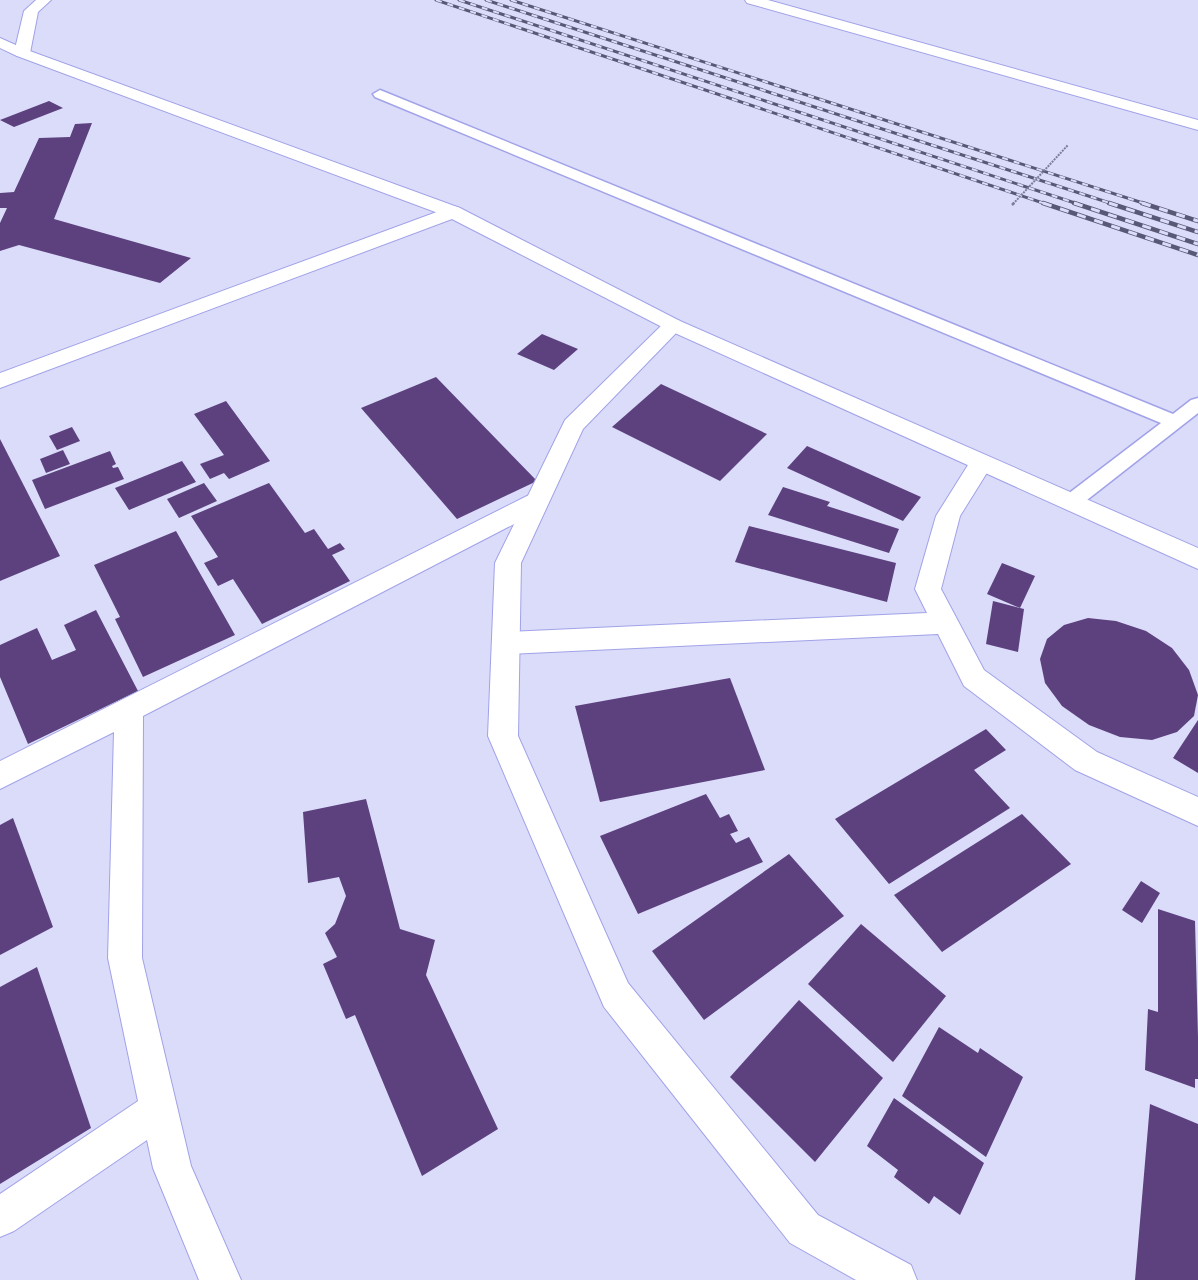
<svg xmlns="http://www.w3.org/2000/svg" width="1198" height="1280" font-family="Lato,sans-serif">
<rect width="100%" height="100%" fill="#dbdcfa"/>
<!-- building -->
<g fill="#5c417e">
<polygon points="49,101 63,108 14,127 0,120"/>
<polygon points="92,123 54,219 191,258 160,283 19,245 0,251 0,223 7,208 0,208 0,193 14,192 39,138 70,137 75,124"/>
<polygon points="542,334 578,349 554,370 517,354"/>
<polygon points="436,377 537,481 457,519 361,408"/>
<polygon points="661,384 767,434 720,481 612,427"/>
<polygon points="226,401 270,461 229,479 224,473 210,479 200,464 224,455 194,414"/>
<polygon points="72,427 80,441 57,450 49,436"/>
<polygon points="0,439 60,556 0,581"/>
<polygon points="807,446 921,497 903,521 787,468"/>
<polygon points="63,450 70,464 46,473 40,459"/>
<polygon points="110,451 116,464 112,466 113,468 118,467 124,479 45,509 32,480"/>
<polygon points="182,461 196,482 129,510 115,488"/>
<polygon points="204,483 217,501 179,518 167,499"/>
<polygon points="269,483 305,533 314,529 328,549 340,543 345,549 332,555 350,581 262,624 233,579 218,586 204,563 218,557 191,516"/>
<polygon points="783,487 830,502 827,506 899,529 889,553 768,515"/>
<polygon points="749,526 896,563 887,602 735,562"/>
<polygon points="176,531 235,635 143,677 115,619 120,617 94,565"/>
<polygon points="1002,563 1035,576 1020,608 987,594"/>
<polygon points="993,601 1024,609 1018,652 986,644"/>
<polygon points="96,610 138,691 28,744 0,677 0,645 37,628 52,660 76,650 64,625"/>
<polygon points="1088,618 1116,621 1146,631 1172,648 1189,670 1198,695 1194,716 1177,732 1152,740 1120,737 1089,725 1062,706 1045,683 1040,659 1047,639 1064,625"/>
<polygon points="730,678 765,770 600,802 575,706"/>
<polygon points="1198,720 1198,773 1173,758"/>
<polygon points="986,729 1006,750 974,770 1010,808 889,884 835,819"/>
<polygon points="706,794 720,818 729,814 738,831 730,834 736,843 749,837 763,862 638,914 600,836"/>
<polygon points="366,799 400,929 435,940 426,975 498,1129 422,1176 355,1015 346,1019 323,964 337,957 325,933 335,924 346,896 339,877 308,883 303,812"/>
<polygon points="1022,814 1071,864 942,952 894,895"/>
<polygon points="13,818 53,927 0,955 0,825"/>
<polygon points="789,854 844,916 704,1020 652,951"/>
<polygon points="1141,881 1160,893 1142,923 1122,910"/>
<polygon points="1158,909 1195,921 1198,1037 1198,1079 1195,1079 1195,1088 1145,1070 1148,1009 1158,1012"/>
<polygon points="861,924 946,996 893,1062 808,984"/>
<polygon points="37,967 91,1128 0,1184 0,987"/>
<polygon points="799,1000 883,1078 815,1162 730,1077"/>
<polygon points="939,1027 978,1053 980,1048 1023,1077 986,1157 902,1096"/>
<polygon points="894,1098 984,1163 960,1215 934,1196 929,1204 894,1177 898,1170 867,1146"/>
<polygon points="1150,1104 1198,1124 1198,1280 1135,1280"/>
</g>
<g fill="none" stroke-linecap="round" stroke-linejoin="round">
<defs>
<polygon id="service" points="380,90 1173,414 1191,400 1198,398 1198,413 1078,507 1071,509 1064,507 1061,502 1064,497 1161,423 375,97 373,94"/>
<g id="minor">
<polygon points="36,0 51,0 38,12 30,53 27,56 17,56 14,53 24,11"/>
<polygon points="745,0 768,0 1198,120 1198,130 747,3"/>
<polygon points="981,455 989,457 993,463 960,516 941,589 984,670 1097,752 1198,797 1198,826 1075,770 964,686 938,634 507,654 497,651 493,643 497,635 507,632 927,613 915,589 936,516 973,457"/>
<polygon points="536,493 545,496 548,502 545,508 143,716 142,958 191,1166 241,1280 199,1280 153,1168 147,1140 14,1231 0,1237 0,1194 138,1101 108,958 114,732 0,789 0,761 527,496"/>
</g>
<g id="tertiary">
<polygon points="453,206 460,208 462,212 460,216 0,388 0,373"/>
<polygon points="673,319 680,321 683,325 680,329 583,429 521,563 518,736 628,983 818,1215 911,1265 917,1280 856,1280 790,1243 604,1007 488,736 495,563 565,420 666,321"/>
</g>
<polygon id="secondary" points="0,38 27,50 460,208 680,321 1198,548 1198,569 666,329 446,216 17,56 0,48"/>
</defs>
<!-- service casing -->
<use href="#service" stroke="#a1a2e8" stroke-width="3"/>
<!-- minor casing -->
<use href="#minor" stroke="#a1a2e8" stroke-width="2"/>
<!-- tertiary casing -->
<use href="#tertiary" stroke="#a1a2e8" stroke-width="2"/>
<!-- secondary casing -->
<use href="#secondary" stroke="#a1a2e8" stroke-width="2"/>
<!-- service -->
<use href="#service" fill="#fff" fill-rule="evenodd"/>
<!-- minor -->
<use href="#minor" fill="#fff" fill-rule="evenodd"/>
<!-- tertiary -->
<use href="#tertiary" fill="#fff" fill-rule="evenodd"/>
<!-- secondary -->
<use href="#secondary" fill="#fff" fill-rule="evenodd"/>
<defs>
<g id="rail-far1">
<polyline points="436,0 1046,204"/>
<polyline points="459,0 1078,204"/>
<polyline points="486,0 1113,204"/>
<polyline points="511,0 1146,204"/>
</g>
<g id="rail">
<polyline points="1043,203 1198,255"/>
<polyline points="1074,203 1198,244"/>
<polyline points="1109,203 1198,232"/>
<polyline points="1142,203 1198,221"/>
</g>
</defs>
<!-- rail-far1 casing -->
<use href="#rail-far1" stroke="#595975" stroke-width="3"/>
<!-- rail casing -->
<use href="#rail" stroke="#595975" stroke-width="4.5"/>
<!-- rail-far1 -->
<use href="#rail-far1" stroke="#dbdcfa" stroke-width="2" stroke-dasharray="6" stroke-linecap="butt"/>
<!-- rail -->
<use href="#rail" stroke="#dbdcfa" stroke-width="3" stroke-dasharray="9" stroke-linecap="butt"/>
<!-- path-bridge-far1 -->
<polyline stroke="#7d7d99" stroke-width="2" stroke-dasharray="2 1" stroke-linecap="butt" points="1013,204 1068,145"/>
<!-- path-bridge -->
<polyline stroke="#7d7d99" stroke-width="2.5" stroke-dasharray="3 2" stroke-linecap="butt" points="1012,205 1014,203"/>
</g>
</svg>
